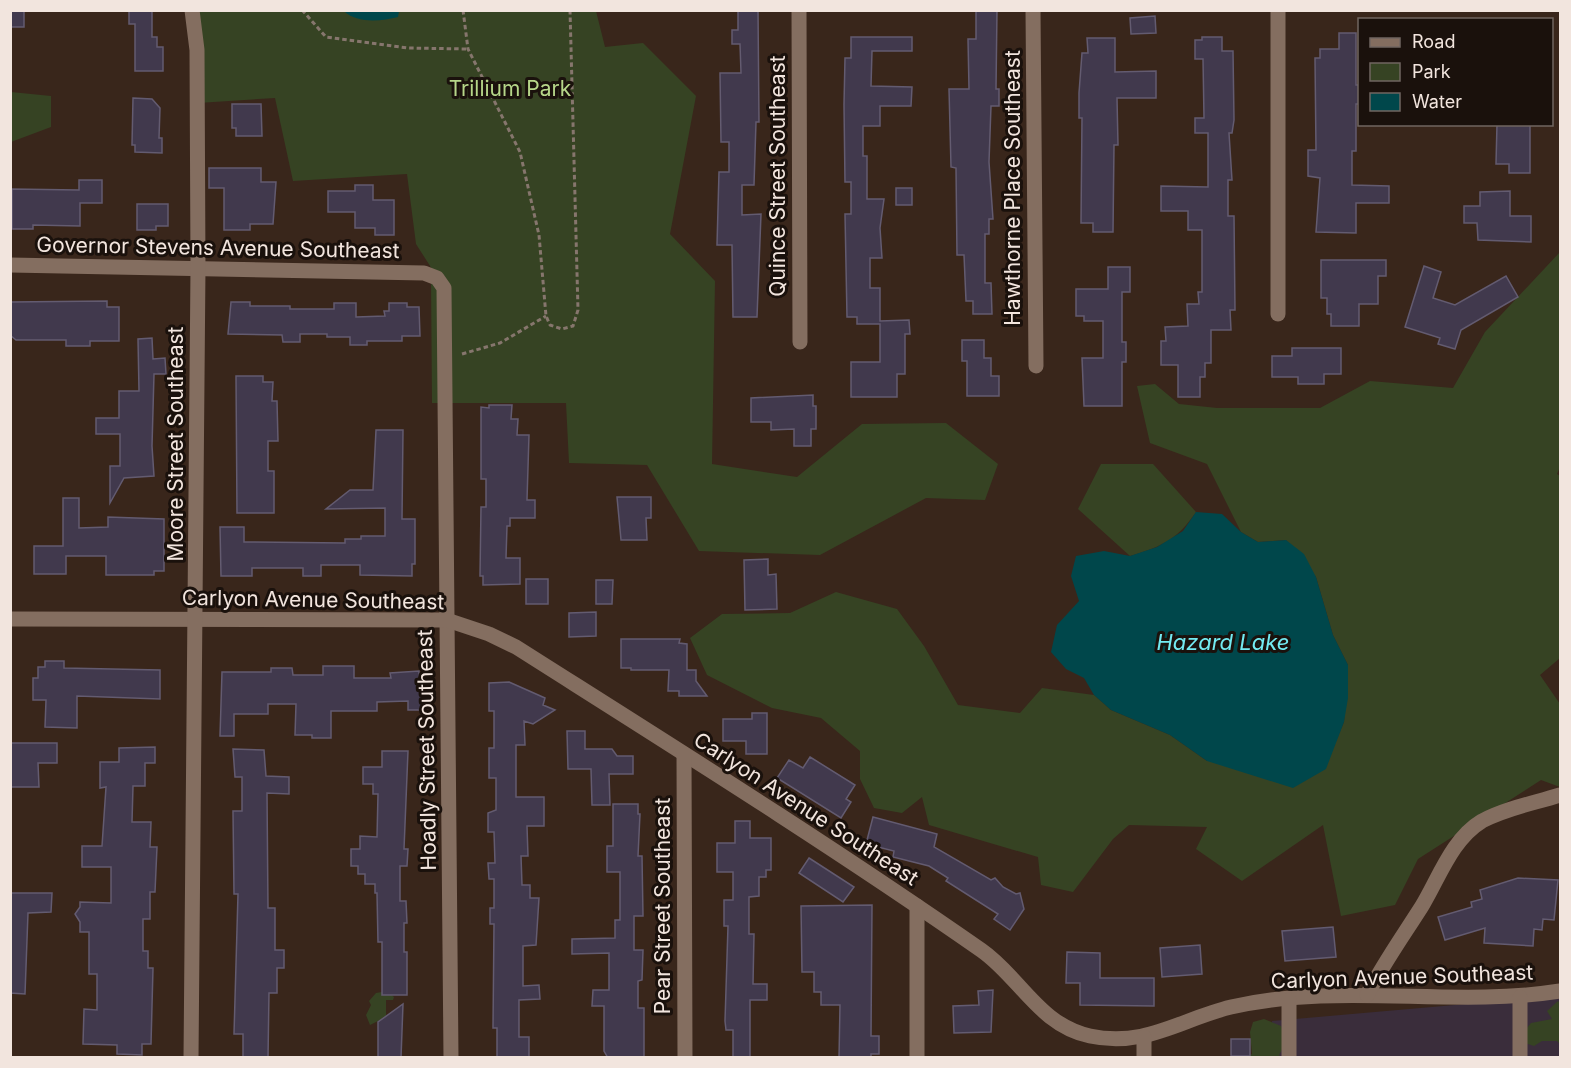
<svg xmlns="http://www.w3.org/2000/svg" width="1571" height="1068" font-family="Inter,sans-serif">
<rect width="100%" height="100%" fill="#39261b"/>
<!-- education -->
<polygon fill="#3a2d3b" points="1560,994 1560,1057 1273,1057 1272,1021 1547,997"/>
<!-- green -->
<g fill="#364323">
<polygon points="192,11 596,11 605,47 643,43 696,96 670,234 715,281 712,464 797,477 862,424 946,423 998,464 985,500 926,498 820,555 699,551 647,465 569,463 566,403 432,403 431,280 439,280 416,244 407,174 293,181 275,98 198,103"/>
<polygon points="11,92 51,96 51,127 11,142"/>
<polygon points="1560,252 1560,467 1557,474 1560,476 1560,658 1540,675 1560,704 1560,787 1541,780 1418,859 1395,905 1341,916 1323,825 1242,881 1196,849 1207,827 1129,825 1113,839 1073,892 1041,885 1038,857 929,825 922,797 902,813 874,808 860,779 860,751 821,718 772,708 707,675 690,638 722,614 790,613 836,592 897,609 924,646 958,705 1020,713 1042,688 1094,695 1111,710 1170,735 1207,761 1336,741 1344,722 1348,665 1333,635 1316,577 1286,540 1258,542 1241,532 1207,464 1150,443 1137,386 1155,384 1179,404 1217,408 1320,408 1370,381 1453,388 1485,332"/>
<path d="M1101 464H1153L1196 512C1176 541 1162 546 1130 556L1078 509Z"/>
<polygon points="387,991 394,997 393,1000 386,1000 386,1017 370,1025 366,1015 371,1005 369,1001 376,993"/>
<polygon points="1558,1001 1560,1003 1560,1044 1557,1041 1542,1041 1534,1046 1525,1043 1522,1034 1531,1023 1552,1019 1547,1011"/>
<polygon points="1264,1019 1281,1026 1287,1041 1279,1055 1281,1057 1243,1058 1252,1054 1250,1032 1253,1022"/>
</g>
<!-- water -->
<g fill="#00474b">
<path d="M344 11H399L398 17C382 21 357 24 344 11Z"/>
<polygon points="1196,512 1222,514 1241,532 1258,542 1286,540 1304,554 1316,577 1333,635 1348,665 1348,698 1344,722 1326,769 1293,788 1207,761 1170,735 1111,710 1094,695 1084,678 1066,669 1051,652 1057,625 1079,601 1071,576 1076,556 1104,551 1130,556 1157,547 1183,531"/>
</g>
<!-- building -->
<g fill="#41394d" stroke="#635b70" stroke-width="1.5">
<rect x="10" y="10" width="14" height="17"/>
<polygon points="129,10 152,10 152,37 157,37 157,47 163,47 163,71 135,71 135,24 129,24"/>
<polygon points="738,10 758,10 759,122 756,122 754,185 742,185 742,215 761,214 757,317 733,317 732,245 717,245 719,172 729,172 729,142 721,142 720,73 741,73 740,44 732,44 732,30 738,30"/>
<polygon points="976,10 997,10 996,89 999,89 999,106 991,106 989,162 993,219 989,219 989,234 985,234 985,283 991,283 992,314 973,314 973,301 966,301 964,255 957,255 956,168 951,167 949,89 969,89 968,39 976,39"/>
<polygon points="1155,16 1156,33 1131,34 1130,18"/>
<polygon points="1339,33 1356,33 1356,85 1359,85 1359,104 1356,104 1356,151 1352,151 1352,185 1389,186 1389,203 1356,203 1356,233 1316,232 1320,178 1308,176 1308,150 1316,150 1315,58 1320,58 1320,49 1339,49"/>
<polygon points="851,37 912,37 912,51 872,51 871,86 912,87 911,106 880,106 880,126 863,126 863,156 867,156 867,199 884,199 880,228 882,258 870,258 870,288 880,288 880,321 909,320 910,334 905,334 905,374 897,374 897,397 851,397 851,362 880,362 880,324 857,324 857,317 847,317 845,214 851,214 851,182 845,182 844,105 845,58 851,58"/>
<polygon points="1202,37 1222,37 1222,51 1233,51 1234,120 1232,133 1229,133 1232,180 1228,180 1228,216 1234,216 1235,310 1230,310 1231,330 1211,330 1211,363 1205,363 1205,377 1200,377 1200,397 1178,397 1178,365 1161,365 1161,341 1166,341 1165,327 1188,326 1187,304 1199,304 1198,292 1202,292 1202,230 1188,230 1188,211 1161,211 1161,186 1208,187 1208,133 1195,133 1195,118 1204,118 1203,59 1195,59 1195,40 1202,40"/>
<polygon points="1087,38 1115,38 1115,72 1156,71 1156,98 1117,98 1118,145 1114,145 1113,232 1093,232 1093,223 1081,223 1082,118 1079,118 1079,93 1082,53 1088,53"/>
<polygon points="133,98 152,99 160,108 159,138 162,138 162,153 135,152 135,145 132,145"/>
<polygon points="232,104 261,104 262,136 236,136 236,128 232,128"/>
<polygon points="1497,124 1530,124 1530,173 1509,173 1509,164 1496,164"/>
<polygon points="209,168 261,168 261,182 276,182 273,224 250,224 250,230 224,230 224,188 209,188"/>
<polygon points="79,180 102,180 102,203 80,203 80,226 33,225 33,229 12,229 12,189 79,190"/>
<polygon points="355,185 373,185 373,200 394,200 394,235 375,235 375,228 355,228 355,212 328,212 328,191 355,191"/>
<rect x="896" y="188" width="16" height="17"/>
<polygon points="1510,191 1510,216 1531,216 1531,242 1478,240 1477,223 1464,223 1464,206 1480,206 1480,192"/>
<polygon points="137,204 168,204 168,226 156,226 156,230 137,230"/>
<polygon points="1321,260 1386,260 1386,276 1378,276 1378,304 1359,304 1359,326 1331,326 1331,314 1327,314 1327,298 1321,298"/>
<polygon points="1424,266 1441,272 1433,298 1455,305 1506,276 1518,297 1461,330 1455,349 1438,344 1440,338 1405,327"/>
<polygon points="1108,267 1130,267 1130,292 1122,292 1122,342 1126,342 1126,362 1122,362 1122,406 1084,406 1082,358 1103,358 1103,321 1084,321 1084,316 1076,316 1076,289 1108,289"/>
<polygon points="107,301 107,307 119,307 119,341 90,341 90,346 66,346 66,340 16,340 10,335 10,302"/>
<polygon points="231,302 250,302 250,306 290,306 290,309 334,309 334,303 356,303 356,317 385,316 384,311 389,311 389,303 407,303 407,307 419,307 420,336 402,336 402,341 367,341 367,345 350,345 350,337 327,337 327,334 300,334 300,342 283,342 282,335 228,334"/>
<polygon points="152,338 153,359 165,358 166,374 154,374 152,446 154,476 124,478 110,503 110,466 120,466 120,434 96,434 96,418 119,418 119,391 139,391 138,339"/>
<polygon points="962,340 984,340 984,358 991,358 991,376 999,376 999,396 967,396 967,361 962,361"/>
<polygon points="1292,348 1341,348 1341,374 1324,374 1324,384 1298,384 1298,377 1272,377 1272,356 1292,356"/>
<polygon points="236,376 263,376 263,382 273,382 272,401 277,401 278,441 268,441 268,471 274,471 274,513 237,513"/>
<polygon points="813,395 813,406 816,406 816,429 811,429 811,446 794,446 794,429 771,430 771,422 751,422 751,398"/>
<polygon points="489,405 512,405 511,419 518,419 517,435 529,435 527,500 535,500 535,518 510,518 510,526 507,526 506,558 520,558 520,584 483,585 483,576 480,576 481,507 486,507 486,479 481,479 481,407 489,408"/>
<polygon points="376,430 403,430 402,519 415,519 415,564 412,564 412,576 360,575 360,565 321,565 321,576 303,576 303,568 252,568 252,576 221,576 220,527 244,527 244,542 345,543 345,539 361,539 361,536 385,536 385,508 326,509 350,490 373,490"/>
<polygon points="617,497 651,497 651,518 646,518 647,540 621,540"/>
<polygon points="63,498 79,498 79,528 108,527 108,517 164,519 164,571 154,571 154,575 106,575 106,556 66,556 66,574 34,574 34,546 63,546"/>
<polygon points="768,559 768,575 776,574 777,609 745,610 744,560"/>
<rect x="526" y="579" width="22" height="25"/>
<polygon points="596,580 613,580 612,604 596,604"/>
<polygon points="596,612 596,636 569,637 569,613"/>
<polygon points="621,639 680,639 679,643 687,644 687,670 696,670 696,681 707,696 679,696 679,691 668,691 669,670 631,670 631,668 621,668"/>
<polygon points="45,661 64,661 64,668 160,670 160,699 77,696 77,728 45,727 46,700 33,700 33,678 38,678 38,667 45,667"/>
<polygon points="323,666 354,666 354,678 391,678 390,673 419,671 419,685 423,684 423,710 408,710 408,701 377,702 377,711 331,711 331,738 312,738 312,735 295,735 296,704 268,704 268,714 234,714 234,736 220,736 222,672 271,672 271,668 292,668 293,675 323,675"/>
<polygon points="509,682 545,698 543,705 555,710 533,724 524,721 525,745 516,745 516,797 544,797 544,826 527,826 528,856 521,856 522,885 530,885 530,898 539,898 536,945 523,946 523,986 539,985 540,999 519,1000 519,1037 529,1037 529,1058 497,1058 497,1028 493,1028 494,924 490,924 490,908 494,908 494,879 489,879 488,863 495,863 494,832 488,832 488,813 496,810 496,778 489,778 489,748 494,748 494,711 489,711 489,683"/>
<polygon points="752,713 767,713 767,754 746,754 746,741 723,741 723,719 752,719"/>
<polygon points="567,731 585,731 585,749 612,749 617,756 633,756 633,774 609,774 610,805 592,805 591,769 568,769"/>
<polygon points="10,743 57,743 57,763 38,763 39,787 10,787"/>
<polygon points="155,747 155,763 145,763 145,786 133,786 132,822 151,822 150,847 157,847 155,892 150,892 150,919 143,919 143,951 148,951 148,968 153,968 151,1044 142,1044 142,1055 117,1054 117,1045 83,1044 84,1009 97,1010 97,974 89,974 89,932 80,932 80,922 75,914 80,907 80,902 111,903 111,867 82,867 82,846 102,846 106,787 100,788 100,762 119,762 119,748"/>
<polygon points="233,749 264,750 266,776 289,777 289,794 267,793 268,908 275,908 275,950 284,950 284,968 277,968 277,993 269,993 268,1058 243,1058 243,1034 234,1034 238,894 234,894 233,811 242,811 242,777 235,777"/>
<polygon points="382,751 408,751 404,849 408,849 407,866 400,866 400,901 406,901 407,923 404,923 404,952 407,952 407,995 382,995 382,942 378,942 377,893 375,893 375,884 365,884 365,874 358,874 358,866 351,866 351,849 360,849 360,836 377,837 378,794 373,794 373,784 363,784 363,767 382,767"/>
<polygon points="810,757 855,785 846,799 851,802 841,818 777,778 789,760 803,768"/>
<polygon points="613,804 638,804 638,814 640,814 638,856 642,856 643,916 634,916 634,950 643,950 642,980 638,981 638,1008 644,1008 644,1058 608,1058 604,1051 604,1006 592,1006 593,990 609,990 609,953 572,954 572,939 615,938 615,920 620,920 620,872 607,872 607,846 613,846"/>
<polygon points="873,817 937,834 934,847 991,880 995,878 1003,887 1016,894 1020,893 1024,909 1010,930 994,919 998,914 946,881 948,878 929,866 893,857 894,851 866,844"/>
<polygon points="735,821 750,821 750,838 771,838 771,870 766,870 766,877 759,877 759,896 749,897 749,934 754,934 753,984 767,984 767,1000 750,1000 750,1058 733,1058 733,1030 726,1030 725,1021 728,926 724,926 724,900 733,900 733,872 717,872 717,843 735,843"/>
<polygon points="809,858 854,887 843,902 799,873"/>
<polygon points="1518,878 1558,880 1554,920 1543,919 1542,930 1534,929 1533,946 1484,943 1485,928 1445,940 1438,917 1472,907 1471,902 1482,899 1480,890"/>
<polygon points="10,893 52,893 51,912 28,913 25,994 10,993"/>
<polygon points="872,905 871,1036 879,1036 879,1054 871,1054 871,1058 839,1058 840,1005 821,1005 821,992 814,992 814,972 802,972 801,906"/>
<polygon points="1333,927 1336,957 1285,961 1282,931"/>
<polygon points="1200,945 1202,974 1162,977 1160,948"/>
<polygon points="1067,952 1100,953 1100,978 1154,978 1154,1006 1080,1005 1080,983 1066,983"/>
<polygon points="993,990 991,1032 954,1033 953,1006 979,1005 978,991"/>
<polygon points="403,1004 401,1058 378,1058 378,1022"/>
<rect x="1231" y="1039" width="19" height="17"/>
</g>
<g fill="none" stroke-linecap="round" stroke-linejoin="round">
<!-- path -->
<g stroke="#86766d" stroke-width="3" stroke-dasharray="4.5 3" stroke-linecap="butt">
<polyline points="302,10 326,37 408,48 468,49"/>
<polyline points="463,10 468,49 520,152 539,235 546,316 550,325 562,329 573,326 578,310 570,10"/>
<polyline points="462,354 500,343 546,316"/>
</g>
<!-- minor -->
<g stroke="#846e60" stroke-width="15">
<polyline points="799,10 800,342"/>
<polyline points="1033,10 1036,366"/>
<polyline points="1278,10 1278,314"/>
<polyline points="10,265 424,273 437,278 444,288 451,1058"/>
<path d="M10 619 447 620 489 634 516 647C672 746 829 844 981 950 1020 977 1039 1025 1090 1036 1145 1048 1181 1019 1231 1007 1340 982 1452 1008 1560 991"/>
<polyline points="684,754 685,1058"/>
<polyline points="917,906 917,1058"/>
<path d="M1367 995C1383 964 1403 936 1422 906 1439 878 1452 839 1482 821 1506 808 1535 803 1560 795"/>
<polyline points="1520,997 1520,1058"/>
<polyline points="1289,1000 1289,1058"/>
<polyline points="191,1058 198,267 197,50 192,10"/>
<polyline points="1144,1058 1144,1037"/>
</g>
</g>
<g text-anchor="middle" stroke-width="6" stroke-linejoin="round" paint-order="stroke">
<!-- park labels -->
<g font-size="21" fill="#b6d689" stroke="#1a110c">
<text x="510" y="96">Trillium Park</text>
</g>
<!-- street labels -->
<g font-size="21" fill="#f2e5de" stroke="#1a110c">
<text transform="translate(778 176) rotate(-90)" y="7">Quince Street Southeast</text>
<text transform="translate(1013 188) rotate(-90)" y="7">Hawthorne Place Southeast</text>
<text transform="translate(218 248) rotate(1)" y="7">Governor Stevens Avenue Southeast</text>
<text transform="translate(176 444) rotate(-90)" y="7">Moore Street Southeast</text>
<text transform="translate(313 600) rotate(1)" y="7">Carlyon Avenue Southeast</text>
<text transform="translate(427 750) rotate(-91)" y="7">Hoadly Street Southeast</text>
<text transform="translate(806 809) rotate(33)" y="7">Carlyon Avenue Southeast</text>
<text transform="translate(663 906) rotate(-90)" y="7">Pear Street Southeast</text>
<text transform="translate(1402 977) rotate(-2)" y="7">Carlyon Avenue Southeast</text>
</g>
<!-- water labels -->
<g font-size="22" font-style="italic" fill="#73eaf1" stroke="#1a110c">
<text x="1223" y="650">Hazard Lake</text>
</g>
</g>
<!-- border -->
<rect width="1571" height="1068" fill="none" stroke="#f2e5de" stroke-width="24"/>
<!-- legend -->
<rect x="1358" y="18" width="195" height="108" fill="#1a110c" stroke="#706660" stroke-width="1.5"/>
<rect x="1370" y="38" width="30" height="9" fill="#846e60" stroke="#706660" stroke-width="1.5"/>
<text x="1412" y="48" font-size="18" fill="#f2e5de">Road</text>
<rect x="1370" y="63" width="30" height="18" fill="#364323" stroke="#706660" stroke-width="1.5"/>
<text x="1412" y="78" font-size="18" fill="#f2e5de">Park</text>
<rect x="1370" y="93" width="30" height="18" fill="#00474b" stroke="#706660" stroke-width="1.5"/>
<text x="1412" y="108" font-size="18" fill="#f2e5de">Water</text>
</svg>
